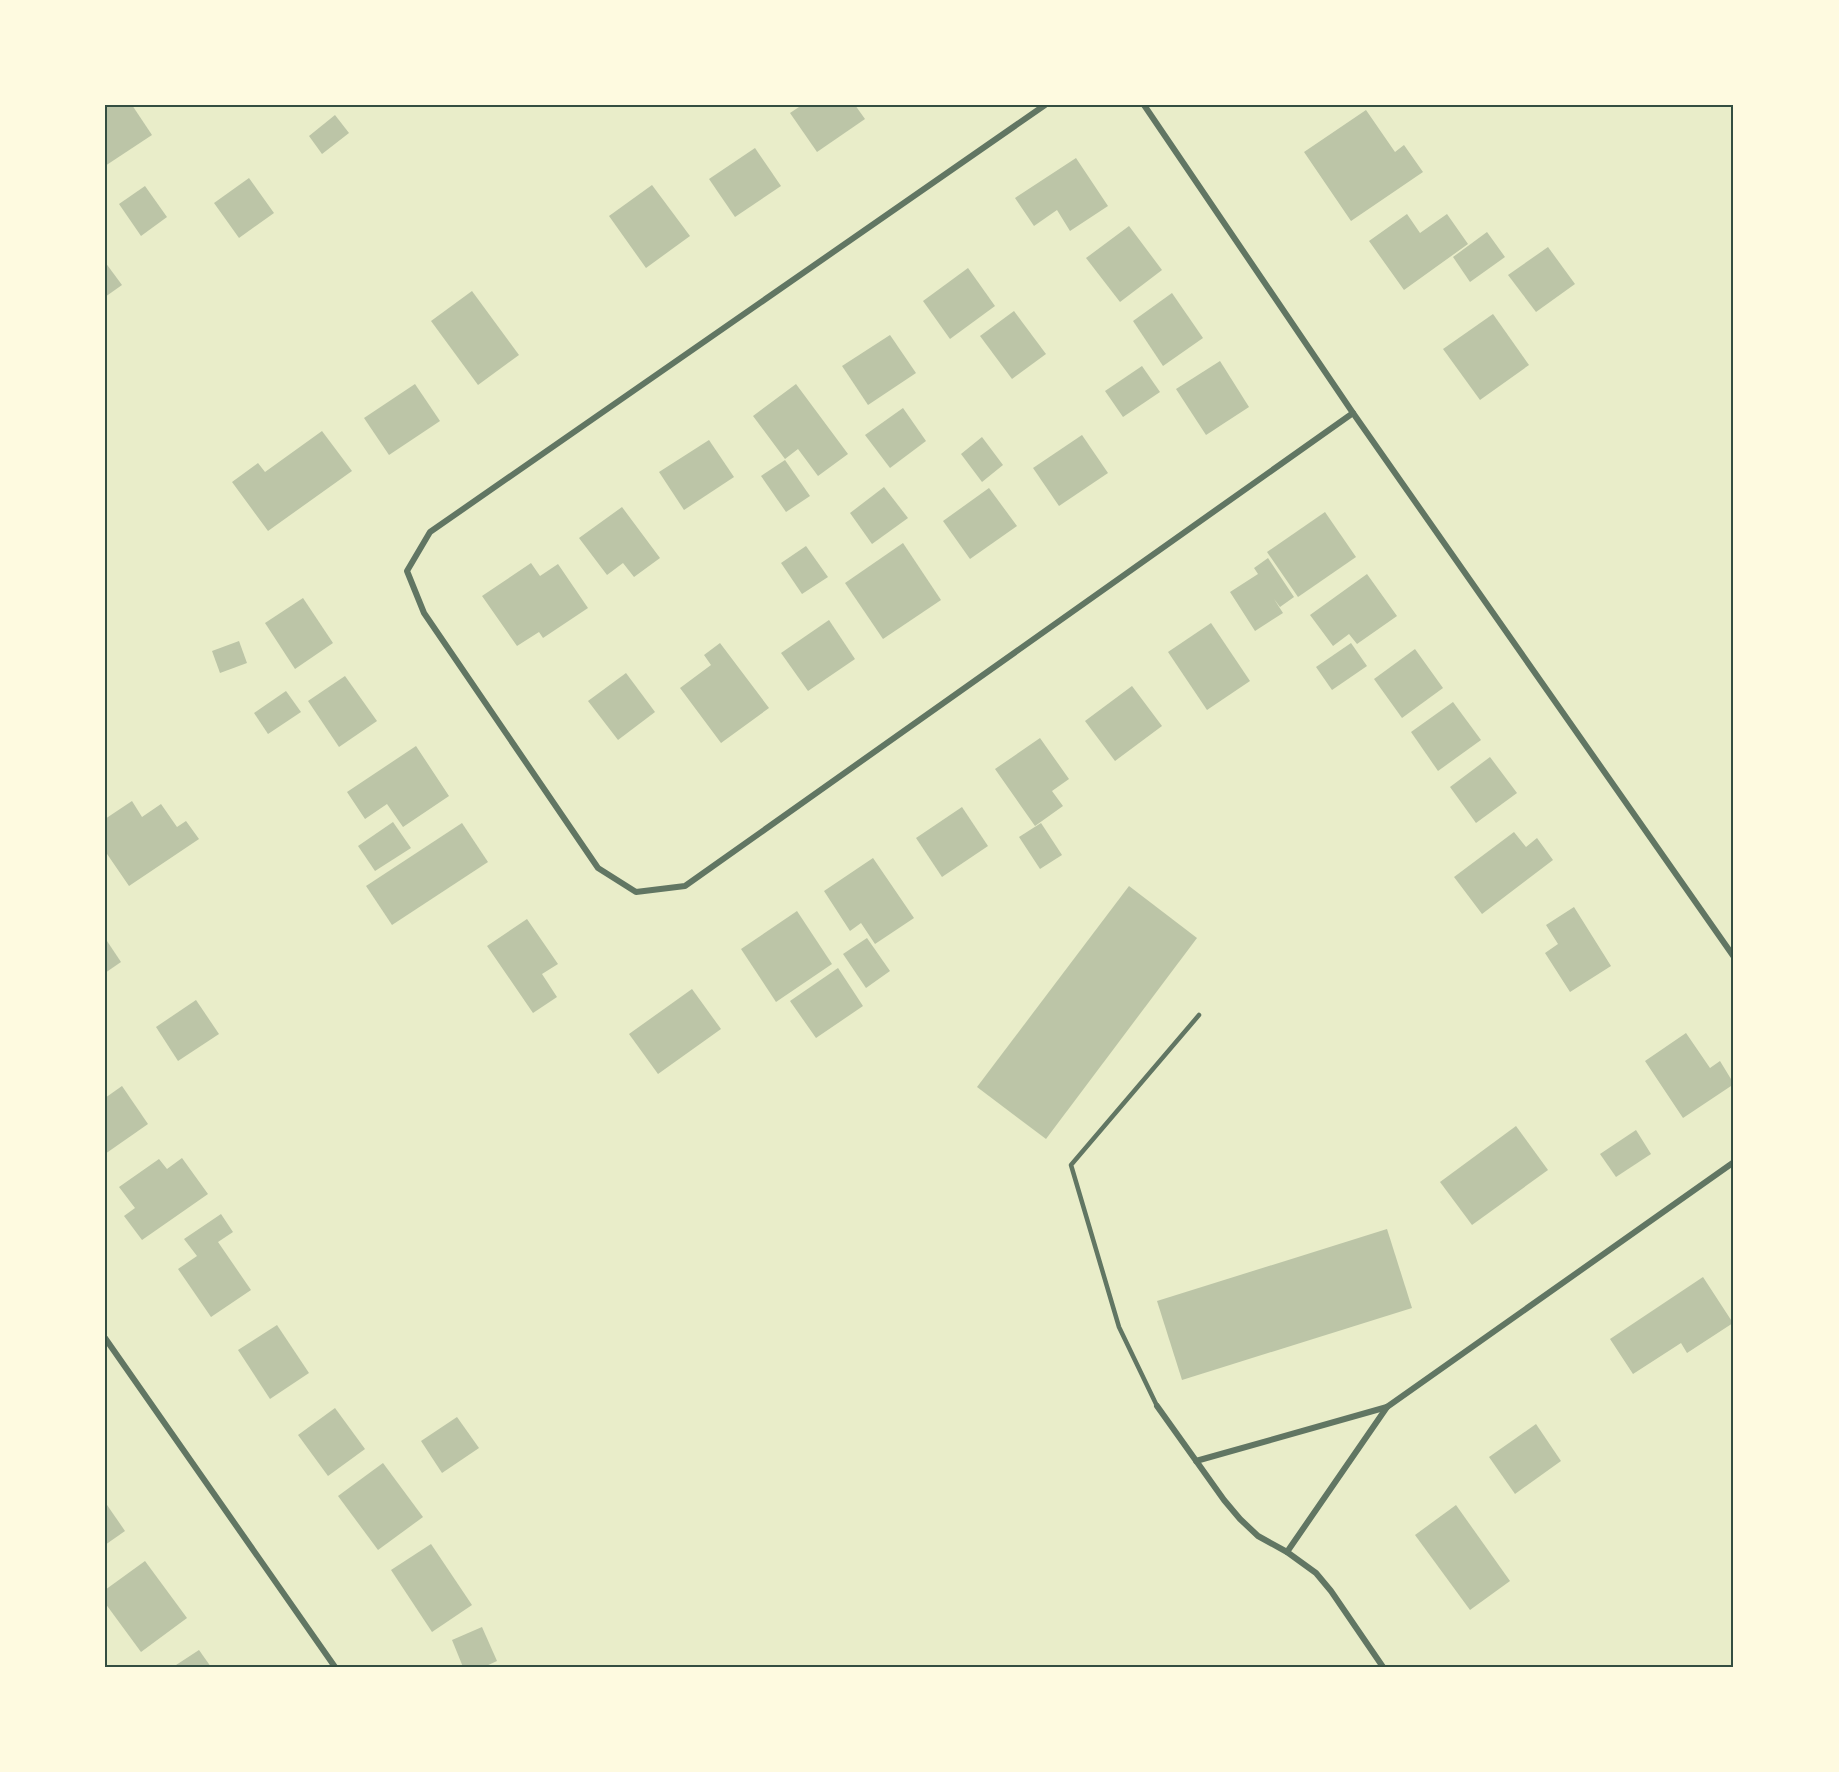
<svg xmlns="http://www.w3.org/2000/svg" width="1839" height="1772" font-family="'DM Sans',sans-serif">
<rect width="100%" height="100%" fill="#e9edc9"/>
<!-- building -->
<g fill="#bcc5a7">
<polygon points="105,105 132,105 152,135 105,166"/>
<polygon points="802,105 855,105 865,119 817,152 790,113"/>
<polygon points="1366,110 1395,152 1404,145 1423,172 1351,221 1304,152"/>
<polygon points="335,115 349,133 322,154 309,136"/>
<polygon points="755,148 781,186 735,217 709,179"/>
<polygon points="1076,158 1108,206 1070,231 1057,210 1034,226 1015,198"/>
<polygon points="249,178 274,213 239,238 214,203"/>
<polygon points="652,185 690,236 646,268 609,216"/>
<polygon points="145,186 167,217 141,236 119,204"/>
<polygon points="1407,214 1420,233 1447,214 1468,244 1404,290 1369,241"/>
<polygon points="1129,226 1162,270 1120,302 1086,258"/>
<polygon points="1487,232 1505,257 1470,282 1453,257"/>
<polygon points="1548,247 1575,284 1536,312 1508,275"/>
<polygon points="105,262 122,285 105,297"/>
<polygon points="968,268 995,306 950,339 923,301"/>
<polygon points="472,291 519,355 478,385 431,321"/>
<polygon points="1172,293 1203,338 1163,366 1133,321"/>
<polygon points="1014,311 1046,354 1012,379 980,336"/>
<polygon points="1493,314 1529,365 1480,400 1443,349"/>
<polygon points="890,335 916,373 868,405 842,366"/>
<polygon points="1220,361 1249,407 1206,435 1176,389"/>
<polygon points="1142,366 1160,392 1123,417 1105,391"/>
<polygon points="415,384 440,421 389,455 364,418"/>
<polygon points="796,384 848,454 818,476 798,449 785,459 753,416"/>
<polygon points="903,408 926,441 890,468 865,435"/>
<polygon points="322,431 352,471 268,531 232,482 258,463 265,472"/>
<polygon points="1082,435 1108,473 1059,506 1033,468"/>
<polygon points="982,437 1003,465 982,482 961,454"/>
<polygon points="709,440 734,477 684,510 659,472"/>
<polygon points="785,460 810,496 786,512 761,476"/>
<polygon points="884,487 908,518 872,544 850,513"/>
<polygon points="989,488 1017,526 970,559 943,521"/>
<polygon points="622,507 660,558 634,577 623,563 607,575 579,538"/>
<polygon points="1325,512 1356,557 1298,597 1267,552"/>
<polygon points="903,543 941,600 883,639 845,583"/>
<polygon points="806,546 828,577 802,594 781,563"/>
<polygon points="1268,558 1294,597 1280,607 1274,599 1283,613 1255,631 1230,592 1258,574 1254,568"/>
<polygon points="531,563 540,576 558,564 588,608 543,638 539,632 517,646 482,596"/>
<polygon points="1367,574 1397,616 1357,644 1349,634 1333,646 1310,615"/>
<polygon points="303,598 333,643 295,669 265,623"/>
<polygon points="829,620 855,659 808,691 781,653"/>
<polygon points="1211,623 1250,681 1207,710 1168,652"/>
<polygon points="239,641 247,663 220,673 212,651"/>
<polygon points="720,643 769,708 721,743 680,688 711,665 704,655"/>
<polygon points="1351,643 1367,666 1332,690 1316,667"/>
<polygon points="1415,649 1443,688 1402,718 1374,679"/>
<polygon points="626,673 655,712 618,740 588,701"/>
<polygon points="345,676 377,721 339,747 308,701"/>
<polygon points="1132,686 1162,726 1115,761 1085,721"/>
<polygon points="286,691 301,712 268,734 254,713"/>
<polygon points="1453,702 1481,740 1438,771 1411,732"/>
<polygon points="1040,738 1069,779 1052,791 1063,806 1035,826 995,769"/>
<polygon points="416,746 449,796 403,827 387,804 365,819 347,792"/>
<polygon points="1490,757 1517,793 1476,823 1450,787"/>
<polygon points="132,801 142,817 161,804 177,827 186,821 199,839 129,886 105,851 105,819"/>
<polygon points="962,807 988,846 942,877 916,838"/>
<polygon points="393,822 411,848 375,871 358,846"/>
<polygon points="462,823 488,862 392,925 366,886"/>
<polygon points="1041,823 1062,855 1040,869 1019,837"/>
<polygon points="1514,832 1526,847 1537,838 1553,860 1482,914 1454,877"/>
<polygon points="873,858 914,918 875,944 861,923 850,931 824,891"/>
<polygon points="1129,886 1197,938 1046,1139 977,1087"/>
<polygon points="1574,907 1611,966 1570,992 1545,953 1558,944 1546,925"/>
<polygon points="797,911 832,964 776,1002 741,949"/>
<polygon points="527,919 558,964 542,974 557,997 533,1013 487,946"/>
<polygon points="105,938 121,962 105,973"/>
<polygon points="867,938 890,971 866,988 843,954"/>
<polygon points="838,968 863,1006 816,1038 790,1001"/>
<polygon points="692,989 721,1029 658,1074 629,1034"/>
<polygon points="196,1000 219,1034 178,1061 156,1027"/>
<polygon points="1686,1033 1710,1068 1720,1061 1734,1084 1683,1118 1645,1061"/>
<polygon points="122,1086 148,1124 105,1154 105,1098"/>
<polygon points="1516,1126 1548,1170 1472,1225 1440,1182"/>
<polygon points="1636,1130 1651,1154 1616,1177 1600,1154"/>
<polygon points="182,1158 208,1194 142,1240 124,1216 135,1208 119,1187 159,1159 167,1169"/>
<polygon points="221,1214 233,1232 218,1242 251,1290 211,1317 178,1269 197,1256 184,1239"/>
<polygon points="1387,1229 1412,1308 1182,1380 1157,1301"/>
<polygon points="1703,1277 1733,1323 1687,1353 1681,1343 1633,1374 1610,1339"/>
<polygon points="277,1325 309,1373 270,1399 238,1350"/>
<polygon points="335,1408 365,1449 328,1476 298,1435"/>
<polygon points="457,1417 479,1448 442,1473 421,1441"/>
<polygon points="1536,1424 1561,1461 1515,1494 1489,1457"/>
<polygon points="383,1463 423,1517 378,1550 338,1496"/>
<polygon points="105,1502 125,1531 105,1545"/>
<polygon points="1456,1505 1510,1581 1470,1610 1415,1535"/>
<polygon points="431,1544 472,1605 432,1632 391,1570"/>
<polygon points="145,1561 187,1618 141,1652 105,1603 105,1590"/>
<polygon points="482,1627 497,1661 484,1667 463,1667 452,1640"/>
<polygon points="199,1650 211,1667 173,1667"/>
</g>
<g fill="none" stroke-linecap="round" stroke-linejoin="round">
<!-- service -->
<polyline stroke="#617663" stroke-width="4.5" points="1157,1406 1119,1327 1071,1165 1199,1015"/>
<!-- minor -->
<g stroke="#617663" stroke-width="6">
<polyline points="1045,105 430,532 407,571 424,613 598,868 636,892 685,886 1353,413"/>
<polyline points="1144,105 1353,413 1734,957"/>
<polyline points="105,1338 335,1667"/>
<polyline points="1157,1406 1224,1500 1240,1519 1258,1536 1287,1552 1316,1573 1331,1591 1383,1667"/>
<polyline points="1196,1461 1387,1407 1734,1162"/>
<polyline points="1287,1552 1387,1407"/>
</g>
</g>
<!-- border -->
<rect width="1839" height="1772" fill="none" stroke="#fefae0" stroke-width="213"/>
<rect x="106" y="106" width="1626" height="1560" fill="none" stroke="#344e41" stroke-width="2"/>
</svg>
